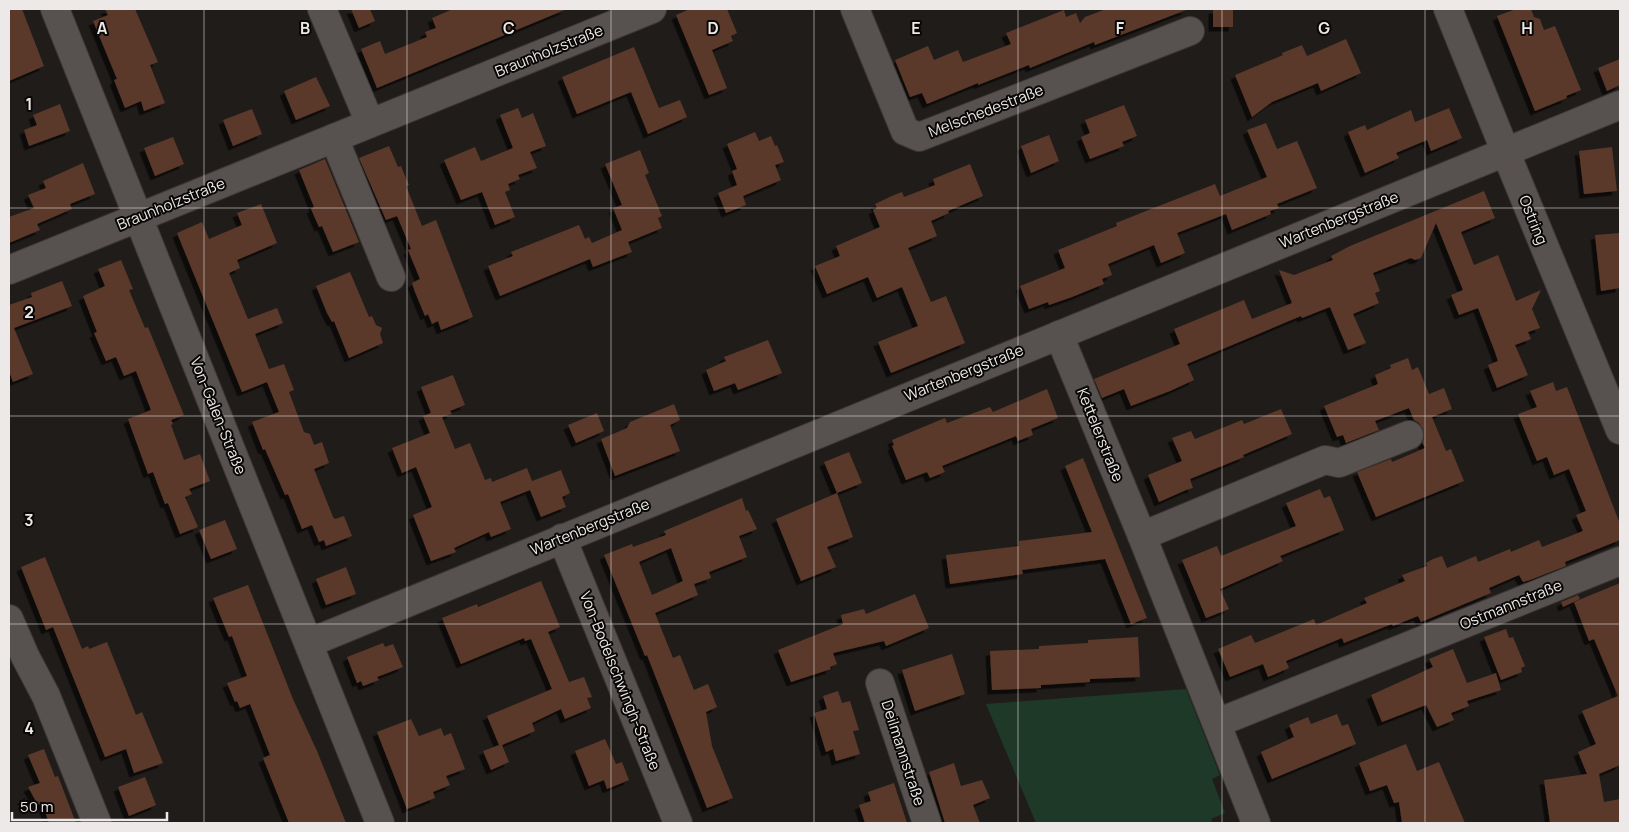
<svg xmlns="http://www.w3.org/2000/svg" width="1629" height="832" font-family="Manrope,sans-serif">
<defs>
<filter id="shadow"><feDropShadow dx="-4.5" dy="4.5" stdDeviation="0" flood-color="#0009"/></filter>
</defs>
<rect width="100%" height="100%" fill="#201c1a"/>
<!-- green -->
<polygon fill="#1e3927" points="1186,689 1220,775 1212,779 1225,813 1211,819 1213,823 1036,823 986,704"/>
<!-- building -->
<g fill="#5a3829" fill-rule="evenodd" filter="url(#shadow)">
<polygon points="9,9 22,9 44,66 9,81"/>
<polygon points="105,9 135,9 158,62 150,65 165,103 144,111 141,101 125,108 114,80 117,79 93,21 108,15"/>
<polygon points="351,9 370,9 375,21 359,28"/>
<polygon points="453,9 567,9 377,88 361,49 380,41 385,54 427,37 425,32 436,28 432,18"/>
<polygon points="690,9 727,9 737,33 731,36 733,41 712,50 727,88 709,95 676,15"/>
<polygon points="1106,9 1186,9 1186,10 1095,45 1094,42 1030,68 1029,65 978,85 978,83 927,104 922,93 910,97 895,60 928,46 934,60 958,50 963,62 1011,44 1006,33 1064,10 1066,17 1076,13 1080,23 1085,17"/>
<rect x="1213" y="9" width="20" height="18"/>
<polygon points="1516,9 1531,9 1534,17 1540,19 1544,30 1555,26 1581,90 1566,96 1567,98 1535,111 1497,16"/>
<polygon points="1346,39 1361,73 1321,91 1318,83 1272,102 1252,117 1235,75 1283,55 1282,53 1302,45 1307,56"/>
<polygon points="634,47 659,108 680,100 687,117 648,134 631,92 577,114 562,77"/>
<polygon points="1620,59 1620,85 1607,91 1598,68"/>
<polygon points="316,77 330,106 296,120 284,91"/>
<polygon points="60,104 70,131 29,146 24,130 37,125 33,115"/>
<polygon points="1124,105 1137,136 1122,142 1124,146 1090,159 1081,137 1090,133 1085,120"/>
<polygon points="518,108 522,118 533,113 546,146 530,152 537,168 518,175 520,179 508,184 510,190 505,192 515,217 495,225 482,192 461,200 444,160 475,147 481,161 513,148 500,115"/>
<polygon points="1449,108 1462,138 1431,151 1427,140 1396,153 1399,158 1365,173 1348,132 1365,125 1367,130 1411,110 1415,122"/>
<polygon points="252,109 262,134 233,146 223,120"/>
<polygon points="1266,123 1277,149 1297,141 1317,188 1277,204 1279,208 1270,211 1271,214 1232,230 1226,214 1177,233 1185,253 1161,263 1154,245 1108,264 1112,275 1102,279 1104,284 1072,297 1049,305 1048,302 1029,309 1020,286 1065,268 1058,250 1117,226 1116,223 1151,209 1215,184 1220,196 1267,177 1247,130"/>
<polygon points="755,132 759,141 771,136 775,146 777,145 784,162 775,165 781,180 743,196 746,205 726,213 718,193 737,185 732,171 737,169 727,144"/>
<polygon points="1049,135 1059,161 1031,173 1021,146"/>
<polygon points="173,137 184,164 155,176 144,148"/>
<polygon points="389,146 398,167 401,166 405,176 409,185 406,186 422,226 436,220 473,317 441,330 438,321 432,324 428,314 425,316 415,292 412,283 420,279 408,250 411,249 397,216 386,220 359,158"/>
<polygon points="1612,147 1617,191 1584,194 1579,151"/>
<polygon points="640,150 649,173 645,175 662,216 658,218 662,228 628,242 632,252 593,267 590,259 500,296 488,266 513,256 511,252 579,225 585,239 589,237 592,243 622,230 613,208 622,205 605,164"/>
<polygon points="325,159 359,242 333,252 322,226 319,227 311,209 314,207 299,170"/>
<polygon points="83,163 95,194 70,204 72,209 37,224 40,230 9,243 9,217 34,208 28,195 46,188 43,181"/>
<polygon points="970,164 983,196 948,211 949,213 931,221 937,236 908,248 931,302 946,296 965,343 891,373 878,342 918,326 902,287 877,298 868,277 827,294 815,266 840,256 836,246 880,227 873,210 877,208 875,204 894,195 902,192 904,197 935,185 933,179"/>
<polygon points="1484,191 1495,218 1461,232 1474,265 1498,255 1516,301 1541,290 1532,309 1540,328 1528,332 1531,339 1515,345 1528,375 1497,388 1488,365 1498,361 1495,352 1478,308 1459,315 1451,295 1463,290 1436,223 1421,258 1415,260 1411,258 1373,273 1380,291 1375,293 1379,303 1353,314 1366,343 1348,350 1330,307 1302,318 1301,316 1187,364 1194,380 1170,391 1131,406 1124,389 1102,398 1094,379 1180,344 1174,329 1244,300 1252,319 1292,303 1279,270 1294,275 1333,260 1331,256 1350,246"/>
<polygon points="261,204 277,243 237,260 240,268 229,273 248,319 277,308 283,323 255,334 269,369 284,364 294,390 289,392 304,432 310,434 314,445 322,442 329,463 314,469 333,517 335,519 344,516 352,536 326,546 324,540 319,542 312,525 302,529 288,494 285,495 265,449 263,450 252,422 279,412 267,382 242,392 177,233 202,222 209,239 242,225 237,213"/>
<polygon points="1620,233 1620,288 1601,291 1595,235"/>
<polygon points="121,260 133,289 129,290 145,328 148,327 184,415 171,420 173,424 171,425 184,460 200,454 210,481 189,489 192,494 185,497 198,527 180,534 168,503 165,504 153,472 148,474 128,419 151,410 136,371 124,376 116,357 106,361 94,333 97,332 83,296 105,286 98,269"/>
<polygon points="350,272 369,317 372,316 376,325 382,328 380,334 383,343 349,358 334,321 332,322 327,313 316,286"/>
<polygon points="62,281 72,306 14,328 33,374 13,382 9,371 9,305 32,297 31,293"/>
<polygon points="768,340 782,373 738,390 735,383 714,391 706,370 726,361 724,357"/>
<polygon points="1408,358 1412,370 1418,367 1429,394 1444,388 1452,409 1432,417 1446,451 1451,449 1464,481 1376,517 1357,472 1391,459 1392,462 1425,448 1422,442 1424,437 1423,429 1419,423 1414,420 1409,408 1375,421 1379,430 1346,443 1343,435 1337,437 1324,406 1378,384 1375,375 1391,368 1390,365"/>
<polygon points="453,375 465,405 450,411 452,414 442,417 455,449 470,443 485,480 491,478 492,482 527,468 532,481 561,470 570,493 562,497 566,507 541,517 530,490 500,502 511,529 491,537 489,532 454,548 456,552 431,561 413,515 432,507 416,467 402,473 392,448 430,433 423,416 431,413 421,387"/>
<polygon points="1553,382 1556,391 1567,387 1620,524 1620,540 1565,562 1566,566 1530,580 1523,582 1519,575 1489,588 1491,593 1421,622 1418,616 1393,626 1392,624 1344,643 1342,638 1286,661 1289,668 1268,677 1263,664 1230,677 1218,649 1251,635 1255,643 1314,619 1316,625 1367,603 1364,598 1405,581 1402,575 1427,566 1426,563 1433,559 1442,556 1447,568 1476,556 1478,562 1510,549 1511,552 1539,540 1542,547 1583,531 1576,515 1586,511 1569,469 1554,475 1547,457 1537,461 1518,414 1537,407 1530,391"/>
<polygon points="1047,389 1058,418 1031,429 1033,435 1018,441 1016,436 942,466 945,472 930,478 927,472 906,480 892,446 894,445 892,440 945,418 947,423 990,407 993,412"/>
<polygon points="674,404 680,420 670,425 680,451 615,476 601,439 627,428 630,422"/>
<polygon points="1281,409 1292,434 1243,455 1244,457 1190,479 1193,488 1186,490 1159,502 1148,475 1182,461 1172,438 1191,431 1195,439 1242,420 1244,424"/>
<polygon points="597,413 604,431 576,443 568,425"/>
<polygon points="849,452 862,483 837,493 824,462"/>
<polygon points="1083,458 1147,618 1131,624 1105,559 1022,570 1023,574 950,584 946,555 1019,546 1019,541 1092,532 1065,466"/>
<polygon points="1320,489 1324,498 1330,496 1344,530 1280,556 1283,561 1220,589 1229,609 1206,618 1182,560 1217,546 1221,556 1296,526 1286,503"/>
<polygon points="837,493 853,537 827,547 836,567 801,581 776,519"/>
<path d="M742 498 746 511 748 510 757 529 739 536 747 557 709 572 711 578 694 584 698 595 655 613 673 658 680 655 694 690 708 684 717 707 706 712 712 746 733 798 707 808 647 655 645 656 604 555 632 544 633 547 666 535 664 531ZM671 548 683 581 652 595 639 562Z"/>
<polygon points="225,520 237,549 211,559 199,530"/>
<polygon points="45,557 82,649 88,646 89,649 107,642 136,715 142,712 163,763 134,773 126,749 105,757 53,627 46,630 21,567"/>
<polygon points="346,567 356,594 326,605 316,579"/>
<polygon points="541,581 560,627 548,632 569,682 584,677 592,697 587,698 591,708 565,719 561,709 532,723 535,731 502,745 509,762 491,770 483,751 499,745 487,716 552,689 531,639 525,641 524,638 461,664 442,618 477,604 478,607"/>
<polygon points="1620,583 1620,765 1599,774 1604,802 1620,799 1620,823 1550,823 1544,780 1587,774 1578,752 1596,744 1582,711 1618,696 1594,639 1589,641 1574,602"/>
<polygon points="248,585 293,699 317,751 346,823 289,823 263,758 270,755 250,704 240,708 237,701 235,702 227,683 247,676 232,636 229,637 213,598"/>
<polygon points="915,594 929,628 886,646 884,641 833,653 837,664 830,667 831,669 791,682 778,650 843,624 841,615 864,609 866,614"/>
<polygon points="1578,595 1580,599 1563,607 1561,602"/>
<polygon points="1506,629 1509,638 1513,637 1525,666 1521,668 1522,672 1501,680 1484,637"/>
<polygon points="1138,637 1140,677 1090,679 1090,682 1041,685 1041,688 992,690 990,651 1039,649 1039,646 1088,643 1088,640"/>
<polygon points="383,643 385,647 393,644 403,667 377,677 379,680 363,686 361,681 357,683 347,657"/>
<polygon points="1453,649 1467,683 1496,673 1501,690 1467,701 1469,706 1451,713 1454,720 1437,727 1426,705 1382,722 1371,695 1433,667 1429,659"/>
<polygon points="952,654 965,694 915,711 902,670"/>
<polygon points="838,691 842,703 850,701 859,730 853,731 860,754 836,761 833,749 826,752 814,713 827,709 823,696"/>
<polygon points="1337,714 1342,726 1348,724 1356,744 1272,779 1261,752 1294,737 1289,725 1308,717 1311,724"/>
<polygon points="411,719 419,736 441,728 444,736 451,733 465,769 446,776 450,785 433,792 435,798 407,809 377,732"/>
<polygon points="605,739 616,764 622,762 629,780 607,789 604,780 589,786 575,751"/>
<polygon points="1406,744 1417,771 1439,762 1465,823 1402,823 1399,802 1394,803 1387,785 1370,791 1359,763"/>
<polygon points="44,749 55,777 58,776 76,823 49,823 42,803 38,805 28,787 40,783 28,755"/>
<polygon points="954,763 961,786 982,780 990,798 973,805 980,823 945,823 929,772"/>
<polygon points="145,777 156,805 129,816 118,787"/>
<polygon points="894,783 907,823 865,823 859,805 871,801 868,792"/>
</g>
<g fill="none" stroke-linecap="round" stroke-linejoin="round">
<defs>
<g id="minor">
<polyline points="55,9 380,823"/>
<polyline points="322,9 370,123"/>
<polyline points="855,9 905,131 919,137 1190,31"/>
<polyline points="1448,9 1506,153 1620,430"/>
<polyline points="334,138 391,277"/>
<polyline points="9,270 652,9"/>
<polyline points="1059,335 1142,536 1256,823"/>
<polyline points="1142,536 1325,460 1339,463 1409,435"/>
<polyline points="562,538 678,823"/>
<polyline points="9,619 25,656 46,696 97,823"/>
<polyline points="309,643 1620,105"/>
<polyline points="880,683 927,823"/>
<polyline points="1217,723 1620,561"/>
</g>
</defs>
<!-- minor casing -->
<use href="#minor" stroke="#3c3837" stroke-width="30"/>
<!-- minor -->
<use href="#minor" stroke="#57514f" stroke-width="28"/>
</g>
<!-- grid -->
<path fill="none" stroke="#ece9e8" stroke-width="1" stroke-opacity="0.55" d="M204 9V823M407 9V823M611 9V823M814 9V823M1018 9V823M1222 9V823M1425 9V823M9 208H1620M9 416H1620M9 624H1620"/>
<g text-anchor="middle" stroke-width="4" stroke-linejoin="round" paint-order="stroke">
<!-- street labels -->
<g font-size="15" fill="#ece9e8" stroke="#080706">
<text transform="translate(549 51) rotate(-22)" y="5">Braunholzstraße</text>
<text transform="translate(986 111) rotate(-21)" y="5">Melschedestraße</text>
<text transform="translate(171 204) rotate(-22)" y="5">Braunholzstraße</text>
<text transform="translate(1339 220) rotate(-22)" y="5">Wartenbergstraße</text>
<text transform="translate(1533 220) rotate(68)" y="5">Ostring</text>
<text transform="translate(964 373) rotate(-22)" y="5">Wartenbergstraße</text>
<text transform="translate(218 416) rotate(68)" y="5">Von-Galen-Straße</text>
<text transform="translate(1100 435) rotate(68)" y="5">Kettelerstraße</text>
<text transform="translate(590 527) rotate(-22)" y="5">Wartenbergstraße</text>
<text transform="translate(1511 605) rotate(-22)" y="5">Ostmannstraße</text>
<text transform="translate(620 681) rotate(68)" y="5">Von-Bodelschwingh-Straße</text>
<text transform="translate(903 753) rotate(72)" y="5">Deilmannstraße</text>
</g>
</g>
<g font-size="16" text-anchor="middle" font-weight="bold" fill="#ece9e8" stroke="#080706" stroke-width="4" stroke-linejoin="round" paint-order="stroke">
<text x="102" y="34">A</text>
<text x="305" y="34">B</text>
<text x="509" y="34">C</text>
<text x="713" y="34">D</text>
<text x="916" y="34">E</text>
<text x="1120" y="34">F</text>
<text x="1324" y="34">G</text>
<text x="1527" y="34">H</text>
<text x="29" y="110">1</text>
<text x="29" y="318">2</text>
<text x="29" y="526">3</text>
<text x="29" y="734">4</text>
</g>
<!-- border -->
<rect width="1629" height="832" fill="none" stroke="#ece9e8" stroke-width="20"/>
<!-- scale -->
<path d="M12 812v8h155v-8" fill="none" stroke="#ece9e8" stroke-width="2.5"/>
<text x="20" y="812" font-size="15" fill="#ece9e8" stroke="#080706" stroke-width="4" paint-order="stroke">50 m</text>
</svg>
